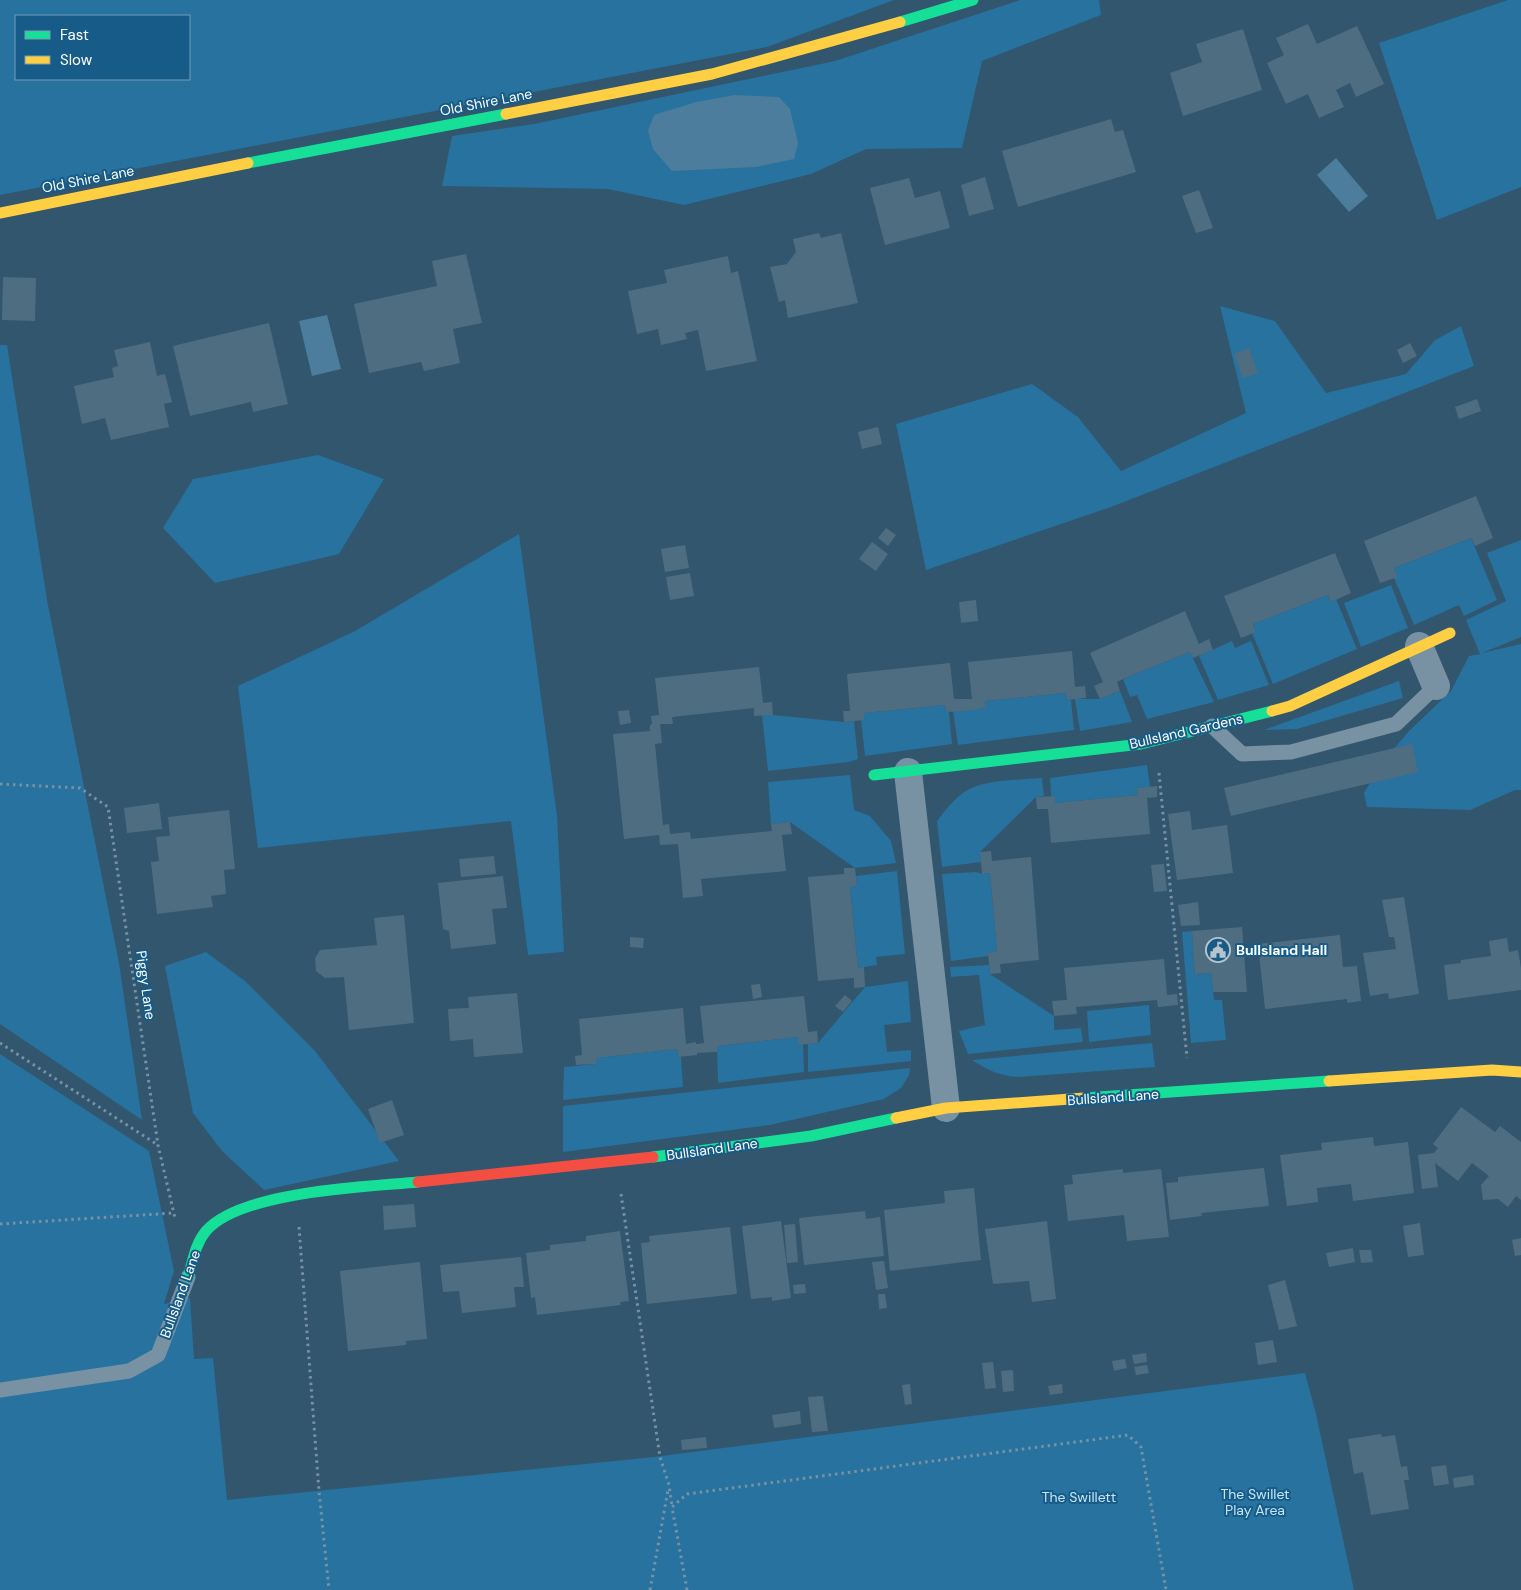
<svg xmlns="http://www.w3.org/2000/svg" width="1521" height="1590" font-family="'DM Sans',sans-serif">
<rect width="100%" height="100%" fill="#31566e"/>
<!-- green -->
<g fill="#27729e" fill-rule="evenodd">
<path d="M0 0H894L767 47 0 195ZM16 16H189V79H16Z"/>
<polygon points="1020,0 1099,0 1101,15 982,61 962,148 866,149 811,174 684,205 608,189 442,186 452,136 534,124 835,61"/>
<polygon points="1508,0 1521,0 1521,187 1437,220 1379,43"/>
<polygon points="1220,306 1275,321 1326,393 1406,374 1435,340 1461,326 1474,366 1111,507 926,570 896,424 1032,384 1078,417 1121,471 1246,413"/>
<polygon points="0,345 7,345 47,600 119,963 142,1120 0,1024"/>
<polygon points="318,455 384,479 339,554 215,583 163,528 193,479"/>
<polygon points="519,534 557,816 564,952 528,955 511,821 258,848 238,686 355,631"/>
<polygon points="1471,538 1497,600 1464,616 1459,605 1414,625 1394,578 1397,576 1394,568"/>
<polygon points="1521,540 1521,637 1482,653 1521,644 1521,790 1515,790 1470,810 1367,807 1364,793 1381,764 1409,731 1451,691 1469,656 1480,654 1466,620 1506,601 1487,553"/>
<polygon points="1391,585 1408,628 1361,647 1344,603"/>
<polygon points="1328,595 1331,602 1336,599 1357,649 1273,684 1252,633 1256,631 1253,624"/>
<polygon points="1232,641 1235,648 1251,641 1269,685 1218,700 1199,656"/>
<polygon points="1190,652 1214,702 1147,719 1137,695 1130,697 1123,679"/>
<polygon points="1399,681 1403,698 1297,729 1264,730"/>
<polygon points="1120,691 1132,722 1080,731 1075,699 1100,699"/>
<polygon points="1066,693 1067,700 1071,700 1074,730 958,745 953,711 986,708 985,701"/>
<polygon points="945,705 946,712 949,712 952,744 865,756 861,720 864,720 864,713"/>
<polygon points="762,715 773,715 844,722 854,721 858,759 849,762 768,771"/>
<polygon points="1147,765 1150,787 1137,788 1138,795 1055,803 1055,796 1051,796 1050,778"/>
<polygon points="850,775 854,810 870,816 891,841 896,863 855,868 790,822 771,824 768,782"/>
<path d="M1042 778 1044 796 1036 797 980 852 981 862 942 867 937 821C945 811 952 801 963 793 981 779 1020 780 1042 778Z"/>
<polygon points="897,871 905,954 876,957 877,965 858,968 850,887 857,886 856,876"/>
<polygon points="976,872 982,874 990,873 997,951 988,953 988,956 951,961 942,874"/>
<polygon points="1192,931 1195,974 1211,973 1214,1000 1222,1000 1226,1040 1191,1043 1182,932"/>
<polygon points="206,952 245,981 315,1051 399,1161 264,1190 222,1151 193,1113 165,966"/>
<polygon points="989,965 990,974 1054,1016 1054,1030 1081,1028 1083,1042 968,1054 959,1031 985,1025 979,975 951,977 950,967"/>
<polygon points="908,981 911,1022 884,1025 887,1052 911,1050 911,1061 808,1072 808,1044 818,1043 865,987"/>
<polygon points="1149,1005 1151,1035 1089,1042 1087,1011"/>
<polygon points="798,1037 803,1044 804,1072 718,1083 717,1046"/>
<path d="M1152 1043 1155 1067 1018 1077C1000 1076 987 1070 972 1060Z"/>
<polygon points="677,1049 678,1057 681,1057 683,1087 563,1100 564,1067 596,1064 596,1058"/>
<polygon points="0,1054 149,1151 174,1271 164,1304 190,1298 194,1359 213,1358 227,1500 654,1457 1305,1373 1316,1414 1354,1590 0,1590"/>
<polygon points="910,1068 909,1075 901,1088 884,1099 770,1125 563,1152 563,1106"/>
</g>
<!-- water -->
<g fill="#4c7d9c">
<polygon points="735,95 779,97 790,109 798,143 794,159 756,167 672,171 653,149 648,131 654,115 696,102"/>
<polygon points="1336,158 1368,196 1349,212 1317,175"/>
<polygon points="327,315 341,369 312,376 299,321"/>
</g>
<!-- building -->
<g fill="#4f6d80">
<polygon points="1308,24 1317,44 1357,26 1384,84 1356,97 1350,83 1336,90 1344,107 1319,118 1308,94 1286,104 1267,63 1284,55 1276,38"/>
<polygon points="1243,29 1262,90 1183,116 1170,73 1202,62 1196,44"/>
<polygon points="1111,119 1115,132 1123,130 1136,172 1018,207 1002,151"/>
<polygon points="985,177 994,209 969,216 961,185"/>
<polygon points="909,178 915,198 940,191 950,228 885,245 870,188"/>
<polygon points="1199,190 1213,228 1196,233 1182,196"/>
<polygon points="819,233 821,238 841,233 858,303 788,318 785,300 779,302 770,267 787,264 796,252 793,239"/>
<polygon points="466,254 482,323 453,329 460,363 424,371 421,362 369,373 354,304 437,286 432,261"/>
<polygon points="728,256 731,273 738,271 757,361 706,371 698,330 685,333 687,339 661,345 658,329 637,334 628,291 667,283 664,270"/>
<polygon points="3,277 36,278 35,321 2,320"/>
<polygon points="269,323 288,404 253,412 251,402 190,416 173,346"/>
<polygon points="150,342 157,376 165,374 172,402 164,404 169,427 111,440 105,418 82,424 74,386 114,377 112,368 118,366 114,350"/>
<polygon points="1410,343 1417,356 1403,363 1397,350"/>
<polygon points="1249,348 1258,373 1243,378 1234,354"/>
<polygon points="1477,399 1481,411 1459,419 1455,407"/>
<polygon points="878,427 882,444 862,449 858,432"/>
<polygon points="1476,496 1493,538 1475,546 1471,538 1394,568 1398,577 1380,583 1364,541"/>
<polygon points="886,528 896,535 888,546 878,538"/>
<polygon points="872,542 888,554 876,571 859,559"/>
<polygon points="685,545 689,568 665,572 661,549"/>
<polygon points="1335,553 1351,593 1331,602 1328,595 1253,624 1256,632 1241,638 1224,596"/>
<polygon points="690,573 694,596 670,600 666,577"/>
<polygon points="976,600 978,621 961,623 959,602"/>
<polygon points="1185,611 1199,644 1209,639 1213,650 1193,658 1190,652 1123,679 1117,682 1120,691 1100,699 1094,686 1103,682 1090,653"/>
<polygon points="1072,651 1075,687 1085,686 1086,698 1067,700 1066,693 985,701 986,708 965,711 946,712 945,705 864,713 864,720 844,722 843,711 850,711 847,674 950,663 954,699 972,699 968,662"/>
<polygon points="759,667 763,703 772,702 773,715 754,716 754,708 672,717 673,724 660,724 662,743 655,744 663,825 669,824 670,834 690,832 691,839 772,831 771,824 790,822 792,834 782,835 786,871 701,879 703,896 683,898 678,844 660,845 659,835 624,839 613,734 650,731 650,725 652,724 651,716 659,715 655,678"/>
<polygon points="629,710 631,723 620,725 618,711"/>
<polygon points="1412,744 1418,772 1231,816 1224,788"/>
<polygon points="1157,786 1157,797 1147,798 1150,834 1051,843 1048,809 1037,809 1036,797 1055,796 1055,803 1138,795 1137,788"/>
<polygon points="159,803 162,829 127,833 124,808"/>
<polygon points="229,810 235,869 224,870 226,894 211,896 213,907 157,914 151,862 159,861 156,837 170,836 168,817"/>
<polygon points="1190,811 1192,830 1227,825 1233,873 1177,880 1168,814"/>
<polygon points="991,851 992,861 1031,857 1039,960 1000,964 1001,973 990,974 988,953 997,951 990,873 982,874 980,852"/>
<polygon points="494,856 496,874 461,877 459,859"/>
<polygon points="1164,864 1167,891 1154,892 1151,865"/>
<polygon points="844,868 855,868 857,886 850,887 858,968 864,967 865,987 854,988 854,978 818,981 808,877 844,874"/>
<polygon points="503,876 507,908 492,909 496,944 451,949 449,931 443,929 438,883"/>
<polygon points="1404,897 1419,994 1389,999 1388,993 1370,996 1363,953 1396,949 1394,937 1389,937 1382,900"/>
<polygon points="1198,902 1200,925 1181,926 1178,905"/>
<polygon points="404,915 414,1023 349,1030 344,977 325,978 316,971 315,958 320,950 377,945 374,918"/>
<polygon points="1242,927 1247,992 1213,992 1211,973 1195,974 1192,931"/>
<polygon points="1340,935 1343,967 1357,966 1361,1001 1347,1003 1347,999 1265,1009 1258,944"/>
<polygon points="630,937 644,938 643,948 630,947"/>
<polygon points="1507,938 1509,952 1518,950 1521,968 1521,990 1448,1000 1444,965 1461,963 1461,960 1491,956 1489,941"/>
<polygon points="1164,959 1167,995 1177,994 1178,1005 1158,1007 1157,1000 1076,1007 1077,1014 1054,1016 1052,1001 1067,1000 1064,968"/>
<polygon points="760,984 762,997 753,999 751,985"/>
<polygon points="517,993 523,1053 474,1057 473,1039 450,1041 448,1009 469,1008 468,997"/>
<polygon points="845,995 852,1001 843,1012 835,1006"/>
<polygon points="804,996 808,1032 817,1031 818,1043 799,1045 798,1037 717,1046 717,1052 697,1053 697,1055 678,1057 677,1049 596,1058 596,1064 576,1065 575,1056 582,1055 579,1019 683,1008 686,1044 696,1042 696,1044 704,1043 700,1006"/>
<polygon points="392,1100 404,1135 380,1143 368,1109"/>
<polygon points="1461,1107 1495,1132 1500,1126 1521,1142 1521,1200 1516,1196 1508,1207 1498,1199 1483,1200 1481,1185 1489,1176 1472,1163 1458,1181 1435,1163 1438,1187 1422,1189 1418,1155 1434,1153 1438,1148 1433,1144"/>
<polygon points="1373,1137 1374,1146 1408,1142 1414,1193 1353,1201 1351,1184 1317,1188 1318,1202 1287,1206 1280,1155 1322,1150 1321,1143"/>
<polygon points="1264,1168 1269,1206 1201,1213 1202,1216 1170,1220 1166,1183 1178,1182 1178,1177"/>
<polygon points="1123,1169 1123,1173 1161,1169 1169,1237 1127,1241 1124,1215 1068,1221 1064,1185 1073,1184 1072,1175"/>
<polygon points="974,1188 981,1260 890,1271 884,1210 945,1203 944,1191"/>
<polygon points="414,1204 416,1227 384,1230 383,1206"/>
<polygon points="865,1211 866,1219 880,1217 884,1256 804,1265 799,1218"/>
<polygon points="781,1221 791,1298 772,1301 772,1297 751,1299 742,1226"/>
<polygon points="1047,1221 1056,1299 1032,1302 1029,1281 993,1284 985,1229"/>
<polygon points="1420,1223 1424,1255 1408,1257 1403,1226"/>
<polygon points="795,1224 798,1262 787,1263 784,1225"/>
<polygon points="730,1227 737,1294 647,1304 641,1243 650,1242 649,1236"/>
<polygon points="620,1231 629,1301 620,1302 621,1305 537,1315 535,1297 531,1298 526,1253 550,1250 550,1245 586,1241 586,1236"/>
<polygon points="1521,1238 1521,1255 1515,1256 1512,1240"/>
<polygon points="1353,1248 1355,1262 1329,1267 1326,1253"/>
<polygon points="1359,1250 1371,1250 1373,1262 1361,1263"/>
<polygon points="521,1257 524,1287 514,1287 516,1307 462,1313 459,1291 443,1292 440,1265"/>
<polygon points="884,1261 888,1288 876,1290 872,1262"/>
<polygon points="420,1262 427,1339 406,1341 406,1345 348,1351 340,1271"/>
<polygon points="1285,1280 1297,1326 1279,1330 1268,1285"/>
<polygon points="805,1284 806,1293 794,1294 793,1285"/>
<polygon points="878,1294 885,1294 887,1308 879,1309"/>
<polygon points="1273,1340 1277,1362 1258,1365 1255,1343"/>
<polygon points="1146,1353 1147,1362 1134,1364 1132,1355"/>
<polygon points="1125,1359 1127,1368 1114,1371 1112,1361"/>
<polygon points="993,1362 996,1388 985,1389 982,1363"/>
<polygon points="1147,1365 1149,1373 1136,1375 1134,1367"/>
<polygon points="1013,1370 1014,1391 1003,1392 1001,1371"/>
<polygon points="910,1384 912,1404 905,1405 902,1385"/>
<polygon points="1062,1384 1063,1393 1050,1395 1048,1386"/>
<polygon points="823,1396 828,1431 812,1432 808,1397"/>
<polygon points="800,1411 801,1424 774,1428 772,1415"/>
<polygon points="1381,1434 1382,1437 1395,1435 1401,1467 1407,1466 1409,1480 1404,1480 1409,1509 1371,1515 1363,1472 1354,1474 1348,1439"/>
<polygon points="706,1437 707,1448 682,1450 681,1440"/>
<polygon points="1446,1465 1449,1484 1434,1486 1431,1467"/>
<polygon points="1473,1475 1474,1485 1454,1488 1453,1478"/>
</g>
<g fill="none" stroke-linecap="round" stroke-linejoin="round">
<!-- path -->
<g stroke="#7892a4" stroke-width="3" stroke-dasharray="2.5 4" stroke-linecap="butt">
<polyline points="1159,773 1187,1058"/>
<polyline points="0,784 80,788 108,807 158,1145 175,1218"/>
<polyline points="0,1043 158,1145"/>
<polyline points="621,1194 660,1457 669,1485 672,1506"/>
<polyline points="0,1224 174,1213"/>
<polyline points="299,1227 319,1491 329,1590"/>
<polyline points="650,1590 668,1490"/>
<polyline points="687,1590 672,1507 687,1494 1128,1435 1141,1447 1166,1590"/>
</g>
<!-- lane -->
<g stroke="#7892a4" stroke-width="15">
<polyline points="1212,726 1242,754 1291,752 1396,724 1436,686"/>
<polyline points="0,1390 129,1371 158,1355 188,1277"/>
</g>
<!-- street -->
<g stroke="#7892a4" stroke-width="28">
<polyline points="1419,646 1436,686"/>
<polyline points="908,772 946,1108"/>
</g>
<!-- fast -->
<g stroke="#16e098" stroke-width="11">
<polyline points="900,22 973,0"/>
<polyline points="248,163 506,114"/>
<polyline points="874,775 1141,744 1272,711"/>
<polyline points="1084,1098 1329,1081"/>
<polyline points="653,1157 811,1136 896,1118"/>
<path d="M188 1277C193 1261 195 1244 206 1231 241 1191 366 1187 418 1182"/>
</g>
<!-- slow -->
<g stroke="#ffcf43" stroke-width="11">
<polyline points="506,114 712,74 900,22"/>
<polyline points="0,213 248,163"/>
<polyline points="1272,711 1290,706 1450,633"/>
<polyline points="1329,1081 1492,1070 1521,1072"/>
<polyline points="896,1118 946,1108 1084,1098"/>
</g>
<!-- jam -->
<polyline stroke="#f24e42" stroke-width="11" points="418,1182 653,1157"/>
</g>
<!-- icons -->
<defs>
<symbol id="civic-ring" viewBox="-11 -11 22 22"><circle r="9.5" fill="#175c88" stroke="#b7c4cc" stroke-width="1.5"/><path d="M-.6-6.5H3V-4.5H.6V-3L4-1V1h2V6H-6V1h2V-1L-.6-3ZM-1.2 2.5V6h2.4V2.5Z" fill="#b7c4cc"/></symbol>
</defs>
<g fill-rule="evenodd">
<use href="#civic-ring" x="1204" y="936" width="28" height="28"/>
</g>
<g text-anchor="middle" stroke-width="4" stroke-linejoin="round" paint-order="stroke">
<!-- street labels -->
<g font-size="14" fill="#fff" stroke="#175c88">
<text transform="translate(486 102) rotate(-11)" y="5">Old Shire Lane</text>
<text transform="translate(88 179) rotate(-11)" y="5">Old Shire Lane</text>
<text transform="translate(1186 731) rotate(-13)" y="5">Bullsland Gardens</text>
<text transform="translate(146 985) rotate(82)" y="5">Piggy Lane</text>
<text transform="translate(1113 1097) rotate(-4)" y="5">Bullsland Lane</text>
<text transform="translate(712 1149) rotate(-8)" y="5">Bullsland Lane</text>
<text transform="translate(180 1294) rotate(-70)" y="5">Bullsland Lane</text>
</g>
<!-- poi labels -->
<g font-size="14" font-weight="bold" fill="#fff" stroke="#175c88" text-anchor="start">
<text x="1236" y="955">Bullsland Hall</text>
</g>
<!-- park labels -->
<g font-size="14" fill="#c4e6fa" stroke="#175c88">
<text x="1255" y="1499">The Swillet<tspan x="1255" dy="16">Play Area</tspan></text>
<text x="1079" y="1502">The Swillett</text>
</g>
</g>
<!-- legend -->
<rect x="15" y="15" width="175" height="65" fill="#175c88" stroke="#749db8"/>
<rect x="25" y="31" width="25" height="8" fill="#16e098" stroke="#749db8"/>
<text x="60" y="40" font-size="15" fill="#ffffff">Fast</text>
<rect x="25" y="56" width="25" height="8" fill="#ffcf43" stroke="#749db8"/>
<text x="60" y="65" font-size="15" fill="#ffffff">Slow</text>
</svg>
